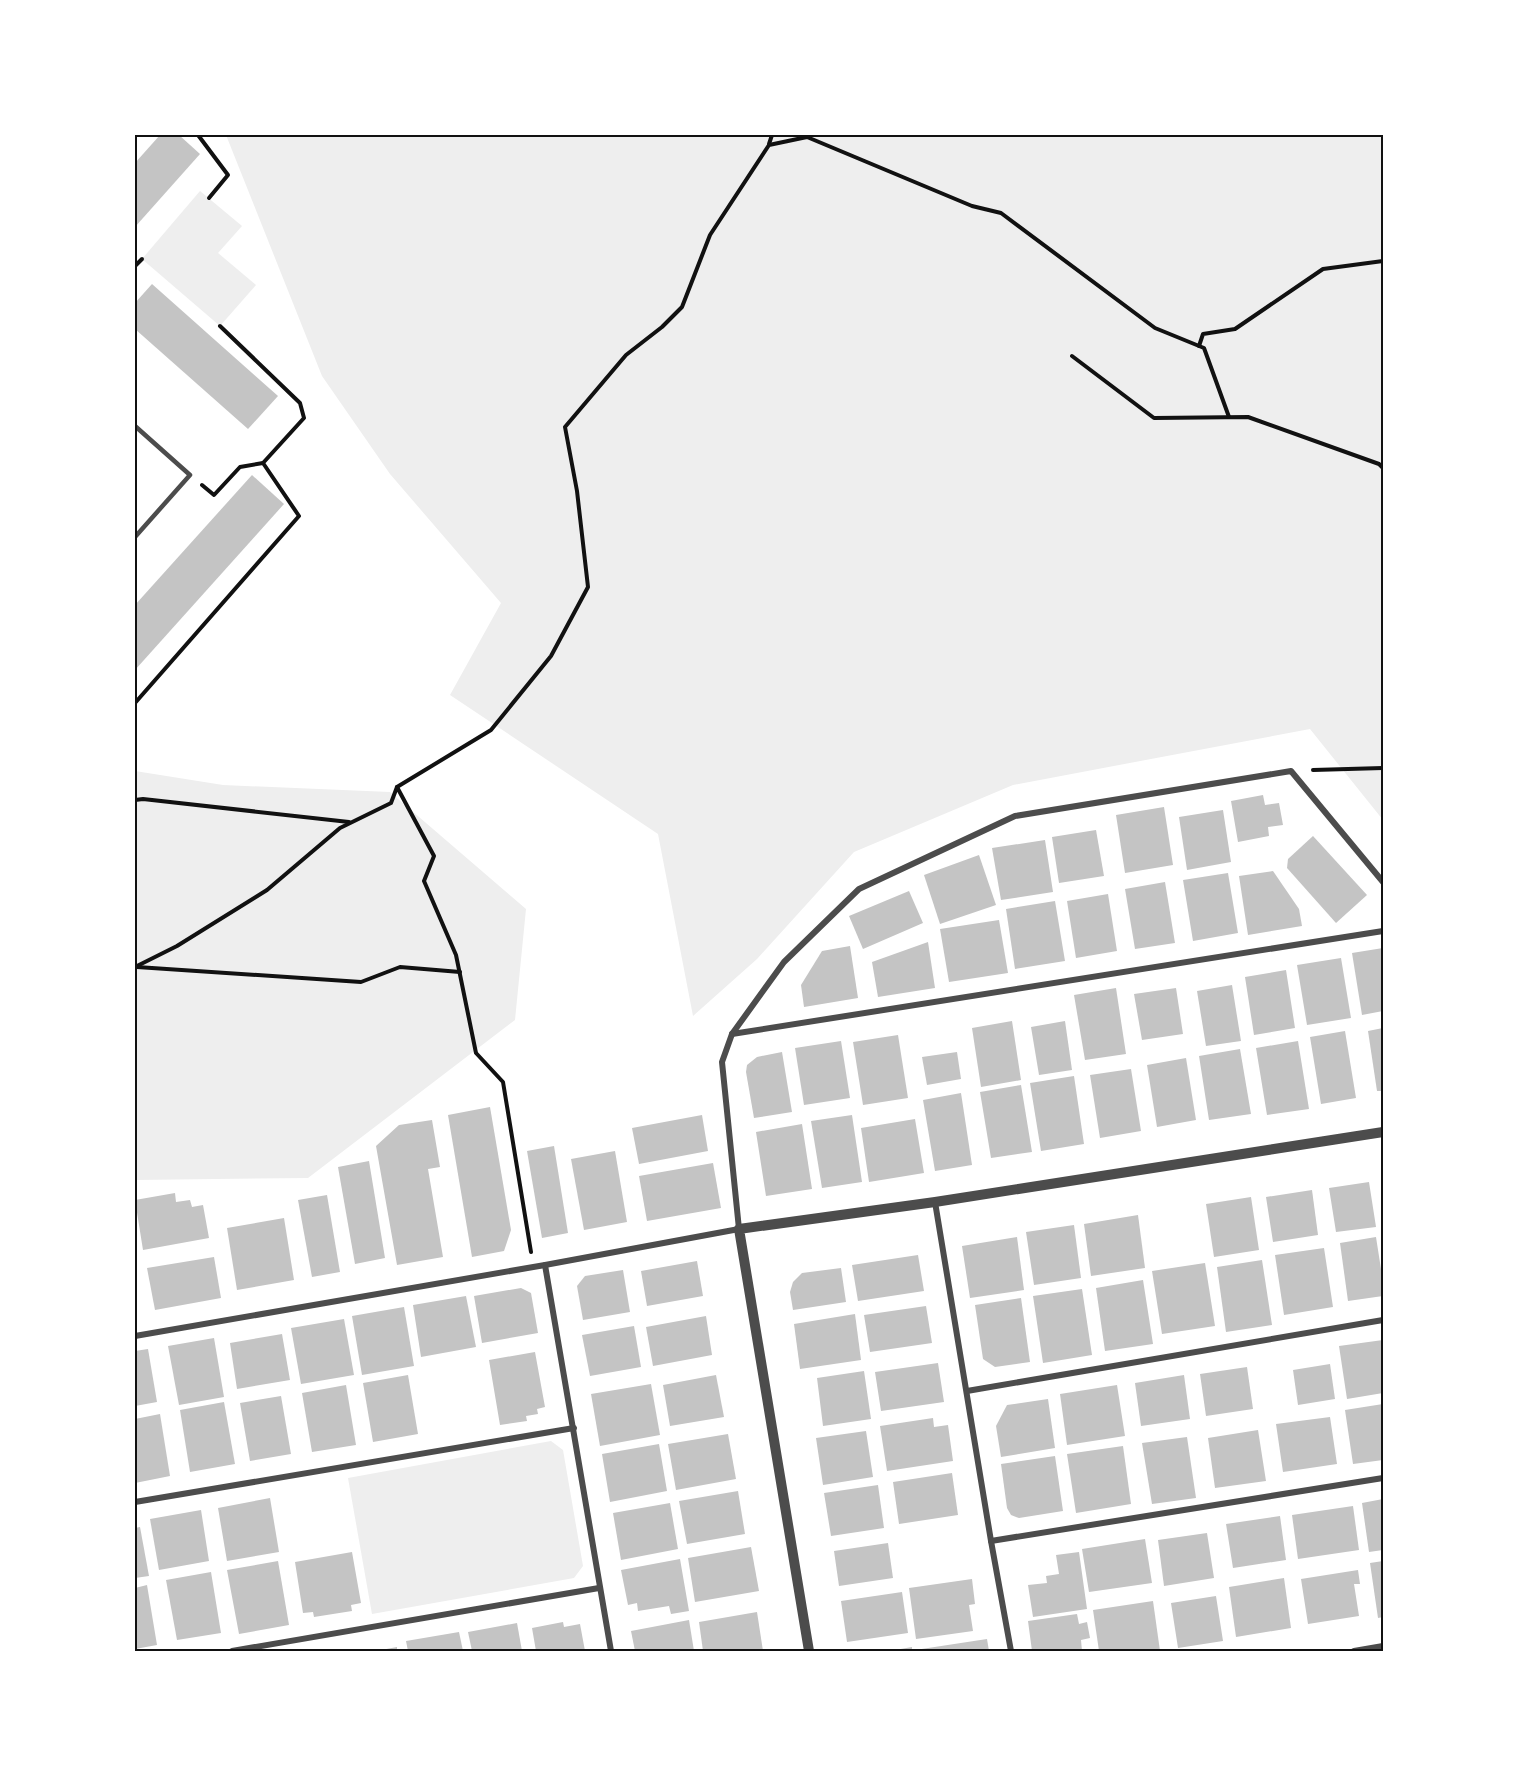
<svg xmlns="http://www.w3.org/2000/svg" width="1518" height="1786" font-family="'PT Sans Narrow',sans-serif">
<rect width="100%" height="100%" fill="#fff"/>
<!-- green -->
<g fill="#eee">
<polygon points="226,135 1383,135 1383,820 1310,729 1013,785 854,852 757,959 693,1016 658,834 450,695 501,603 390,474 322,376"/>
<polygon points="200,191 242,226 218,253 256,285 220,326 142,259"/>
<polygon points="135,771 223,785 390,792 526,909 515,1020 308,1178 135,1180"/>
<polygon points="551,1441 563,1450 583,1566 574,1578 372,1614 348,1478"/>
</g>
<!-- building -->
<g fill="#c4c4c4">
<polygon points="160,135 179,135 200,154 135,227 135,163"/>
<polygon points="152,284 278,396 248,429 135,329 135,303"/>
<polygon points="252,475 284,504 135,670 135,605"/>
<polygon points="1263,795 1265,805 1279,803 1283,825 1268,827 1269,836 1238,842 1231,801"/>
<polygon points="1164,807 1173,865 1125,873 1116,815"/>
<polygon points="1223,810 1231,862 1187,870 1179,817"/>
<polygon points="1096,830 1104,876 1059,883 1052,837"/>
<polygon points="1313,836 1367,895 1336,923 1287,868 1288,859"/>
<polygon points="1045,840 1053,892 1001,900 992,848"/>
<polygon points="979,855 996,905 940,924 924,875"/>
<polygon points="1273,871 1299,909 1302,926 1248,935 1239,876"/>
<polygon points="1228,873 1238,933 1193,941 1183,880"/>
<polygon points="1165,882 1175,943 1135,949 1125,889"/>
<polygon points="909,891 923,923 863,949 849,916"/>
<polygon points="1108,894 1117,951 1076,958 1067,901"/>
<polygon points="1055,901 1065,961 1015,969 1006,909"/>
<polygon points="999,920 1008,973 949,982 940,929"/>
<polygon points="928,942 935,988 878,997 872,962"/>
<polygon points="850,946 858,998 804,1007 801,985 822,951"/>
<polygon points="1383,948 1383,1011 1362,1015 1352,953"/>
<polygon points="1341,958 1351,1018 1307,1025 1297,965"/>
<polygon points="1286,970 1295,1028 1254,1035 1245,977"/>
<polygon points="1232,985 1241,1041 1206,1046 1197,991"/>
<polygon points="1116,988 1126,1054 1085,1060 1074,995"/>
<polygon points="1176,988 1183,1034 1142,1040 1134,994"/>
<polygon points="1012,1021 1021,1080 981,1087 972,1028"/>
<polygon points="1065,1021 1072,1070 1039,1075 1031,1027"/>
<polygon points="1383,1028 1383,1091 1377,1091 1368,1031"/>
<polygon points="1345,1031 1356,1098 1321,1104 1310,1037"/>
<polygon points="898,1035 908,1098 863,1105 853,1042"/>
<polygon points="841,1041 850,1098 804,1105 795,1048"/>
<polygon points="1298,1041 1309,1109 1267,1115 1256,1048"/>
<polygon points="1240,1049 1251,1114 1209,1120 1199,1056"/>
<polygon points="782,1052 792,1112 754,1118 746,1072 747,1065 757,1057"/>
<polygon points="957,1052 961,1079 927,1085 922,1057"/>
<polygon points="1186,1058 1196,1120 1157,1127 1147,1065"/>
<polygon points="1131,1069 1141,1131 1100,1138 1090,1075"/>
<polygon points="1074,1076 1084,1144 1041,1151 1030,1083"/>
<polygon points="1021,1085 1032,1152 991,1158 980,1092"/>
<polygon points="961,1093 972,1165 935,1171 923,1100"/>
<polygon points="490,1107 511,1230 504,1251 472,1257 448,1115"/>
<polygon points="702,1115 708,1151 639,1164 632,1128"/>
<polygon points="852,1115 862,1182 822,1188 811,1121"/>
<polygon points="915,1119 924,1173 869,1182 861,1128"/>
<polygon points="432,1120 440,1167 428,1169 443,1257 397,1265 376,1146 399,1125"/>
<polygon points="802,1124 812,1189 766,1196 756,1132"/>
<polygon points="554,1146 568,1233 542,1238 527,1151"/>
<polygon points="615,1151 627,1222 584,1230 571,1159"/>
<polygon points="369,1161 385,1258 355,1264 338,1167"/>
<polygon points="713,1163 721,1208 647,1221 639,1176"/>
<polygon points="1369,1182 1376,1227 1336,1232 1329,1188"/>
<polygon points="1312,1190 1318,1235 1273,1242 1266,1197"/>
<polygon points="175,1193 176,1202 190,1200 192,1207 203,1205 209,1238 143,1250 135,1200"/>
<polygon points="327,1195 340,1272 312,1277 298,1200"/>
<polygon points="1251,1197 1259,1250 1214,1257 1206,1204"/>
<polygon points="1138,1215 1145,1268 1091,1276 1084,1224"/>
<polygon points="284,1218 294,1280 237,1290 227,1228"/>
<polygon points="1074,1225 1081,1278 1034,1285 1026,1232"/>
<polygon points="1017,1237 1024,1290 970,1298 962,1246"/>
<polygon points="1376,1237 1383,1282 1383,1296 1348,1301 1340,1243"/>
<polygon points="1324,1248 1333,1307 1284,1315 1275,1255"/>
<polygon points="918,1255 924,1291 858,1301 852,1265"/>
<polygon points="214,1257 221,1298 155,1310 147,1268"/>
<polygon points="1262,1260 1272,1325 1226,1332 1217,1267"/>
<polygon points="697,1261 703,1296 647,1306 641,1271"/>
<polygon points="1205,1263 1215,1326 1162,1334 1152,1271"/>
<polygon points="841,1268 846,1302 793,1310 790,1292 793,1282 802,1273"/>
<polygon points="623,1270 630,1312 583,1320 577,1286 585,1276"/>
<polygon points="1143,1280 1153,1344 1105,1351 1096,1288"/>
<polygon points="521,1288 531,1293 538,1333 482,1343 474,1296"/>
<polygon points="1082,1289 1092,1355 1043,1363 1033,1296"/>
<polygon points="466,1296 476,1347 421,1357 413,1305"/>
<polygon points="1021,1298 1030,1362 995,1367 983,1359 975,1305"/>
<polygon points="926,1306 932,1343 870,1352 864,1315"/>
<polygon points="404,1307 414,1366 362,1375 352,1316"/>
<polygon points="855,1314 861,1360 800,1369 794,1324"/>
<polygon points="706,1316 712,1355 653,1366 646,1327"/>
<polygon points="344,1319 354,1375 301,1384 291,1328"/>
<polygon points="634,1326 641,1367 590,1376 582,1335"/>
<polygon points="282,1334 290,1380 237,1389 230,1343"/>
<polygon points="214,1338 224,1397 179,1405 168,1346"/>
<polygon points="1383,1340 1383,1393 1347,1399 1339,1346"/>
<polygon points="148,1349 157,1402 135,1406 135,1351"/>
<polygon points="535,1352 545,1407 537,1409 538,1414 526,1416 527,1421 500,1425 489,1360"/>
<polygon points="938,1363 944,1402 881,1411 875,1372"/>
<polygon points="1330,1364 1335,1399 1298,1405 1293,1370"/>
<polygon points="1247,1367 1253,1409 1206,1416 1200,1374"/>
<polygon points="864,1371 871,1419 823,1426 817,1378"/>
<polygon points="408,1375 418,1434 373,1442 363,1383"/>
<polygon points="716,1375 724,1417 670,1426 663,1385"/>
<polygon points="1184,1375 1190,1419 1141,1426 1135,1383"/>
<polygon points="651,1384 660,1435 600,1446 591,1394"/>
<polygon points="346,1385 356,1445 312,1452 302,1393"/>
<polygon points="1117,1385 1125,1436 1067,1445 1060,1394"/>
<polygon points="281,1396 291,1454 250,1461 240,1403"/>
<polygon points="1048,1399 1055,1448 1001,1457 996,1426 1007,1405"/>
<polygon points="224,1402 235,1464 190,1472 180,1410"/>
<polygon points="1383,1404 1383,1460 1353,1464 1345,1410"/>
<polygon points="160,1414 170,1476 135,1483 135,1419"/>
<polygon points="1330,1417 1337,1464 1283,1472 1276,1424"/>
<polygon points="933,1418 934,1427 948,1425 953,1461 887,1471 880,1426"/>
<polygon points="1258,1430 1266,1481 1215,1488 1208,1438"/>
<polygon points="866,1431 873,1477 823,1485 816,1438"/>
<polygon points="728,1434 736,1479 676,1490 668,1444"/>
<polygon points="1187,1437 1196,1498 1152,1504 1142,1443"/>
<polygon points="659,1444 667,1491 610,1502 602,1454"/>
<polygon points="1123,1446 1131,1504 1076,1513 1067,1454"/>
<polygon points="1055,1456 1063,1511 1019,1518 1011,1515 1007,1508 1001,1464"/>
<polygon points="952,1473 958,1515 899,1524 893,1482"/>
<polygon points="878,1485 884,1528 831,1536 824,1493"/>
<polygon points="738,1491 745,1534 687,1544 679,1501"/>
<polygon points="270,1498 279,1552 227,1561 218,1508"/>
<polygon points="1383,1499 1383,1550 1369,1552 1362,1503"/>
<polygon points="670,1503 678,1549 621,1560 613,1513"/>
<polygon points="1353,1506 1359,1550 1298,1559 1292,1515"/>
<polygon points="201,1510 209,1561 159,1570 150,1519"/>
<polygon points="1280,1516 1286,1560 1233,1568 1226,1524"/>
<polygon points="140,1527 149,1576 135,1578 135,1528"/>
<polygon points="1207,1533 1214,1578 1164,1586 1158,1540"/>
<polygon points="1145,1539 1152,1583 1089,1592 1082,1549"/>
<polygon points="888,1543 893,1578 839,1586 834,1551"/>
<polygon points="751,1547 759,1591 695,1602 688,1558"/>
<polygon points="352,1552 361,1603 351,1605 352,1611 314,1617 313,1612 303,1613 295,1562"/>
<polygon points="1079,1552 1087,1609 1033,1617 1028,1585 1047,1583 1046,1576 1059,1574 1056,1555"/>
<polygon points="680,1559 689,1611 671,1614 669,1606 638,1611 637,1603 628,1605 621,1570"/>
<polygon points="278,1561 289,1625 239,1634 227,1570"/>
<polygon points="1383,1561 1383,1617 1378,1618 1370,1563"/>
<polygon points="1358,1570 1360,1584 1354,1584 1359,1616 1308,1624 1301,1579"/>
<polygon points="211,1572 221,1633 177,1640 166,1580"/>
<polygon points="1284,1578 1291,1628 1236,1637 1229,1587"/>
<polygon points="972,1579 975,1604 969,1605 973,1631 916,1639 909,1588"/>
<polygon points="147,1585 157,1645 135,1649 135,1588"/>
<polygon points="902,1592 908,1633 847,1642 841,1601"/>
<polygon points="1216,1596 1223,1641 1178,1648 1171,1603"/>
<polygon points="1153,1601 1160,1651 1099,1651 1093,1610"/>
<polygon points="757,1612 763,1651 703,1651 699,1622"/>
<polygon points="1077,1614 1079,1624 1087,1622 1090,1638 1081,1640 1082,1651 1032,1651 1028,1621"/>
<polygon points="689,1620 694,1651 635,1651 631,1631"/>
<polygon points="563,1622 564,1627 580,1624 585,1651 536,1651 532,1628"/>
<polygon points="517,1623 522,1651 472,1651 468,1632"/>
<polygon points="459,1632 463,1651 408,1651 406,1641"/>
<polygon points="987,1639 989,1651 915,1651 915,1650"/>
<polygon points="397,1647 397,1651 381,1651 381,1650"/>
<polygon points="912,1647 912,1651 895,1651 895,1650"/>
</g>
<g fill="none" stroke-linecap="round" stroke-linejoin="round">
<!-- path -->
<g stroke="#111" stroke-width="4">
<polyline points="198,135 228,175 209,198"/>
<polyline points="769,144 772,135"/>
<polyline points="135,266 142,259"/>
<polyline points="1199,346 1203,334 1235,329 1323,269 1383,261"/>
<polyline points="1072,356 1154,418 1248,417 1379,464 1383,468"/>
<polyline points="202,485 214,495 240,467 263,463"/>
<polyline points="135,703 299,516 263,463 304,418 300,403 220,326"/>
<polyline points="1313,770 1383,768"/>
<polyline points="397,787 491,730 551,656 588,587 577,491 565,427 626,355 662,327 682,307 710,235 769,145 807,137 972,206 1001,213 1155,328 1204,348 1229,417"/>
<polyline points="135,800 143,799 349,822"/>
<polyline points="135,967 177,946 267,890 340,828 391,803 397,787 434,856 424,881 456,955 476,1053 503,1082 531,1252"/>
<polyline points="137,967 361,982 400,967 460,972"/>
</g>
<!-- service -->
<polyline stroke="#4c4c4c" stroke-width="4.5" points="135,426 190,475 135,537"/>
<!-- minor -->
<g stroke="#4c4c4c" stroke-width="6">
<polyline points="732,1034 1383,931"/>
<polyline points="935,1202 991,1541 1011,1651"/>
<polyline points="545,1265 611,1651"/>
<polyline points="135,1336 545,1265 739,1229 722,1062 732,1034 784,962 859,889 1015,816 1291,771 1383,882"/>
<polyline points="967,1391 1383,1320"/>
<polyline points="135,1502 574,1428"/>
<polyline points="991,1541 1383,1478"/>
<polyline points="232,1651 599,1588"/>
<polyline points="1354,1651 1383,1646"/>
</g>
<!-- tertiary -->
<polyline stroke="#4c4c4c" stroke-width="10" points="809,1651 739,1229 935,1202 1383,1132"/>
</g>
<!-- border -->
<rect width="1518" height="1786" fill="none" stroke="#ffffff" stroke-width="273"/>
<rect x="136" y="136" width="1246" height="1514" fill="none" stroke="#111" stroke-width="2"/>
</svg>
